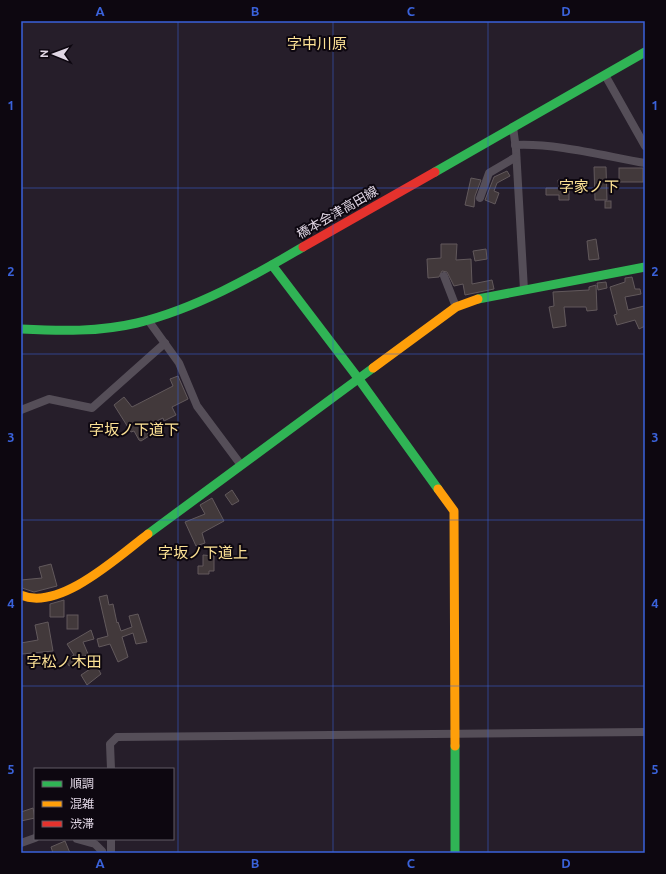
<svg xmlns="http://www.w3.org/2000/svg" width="666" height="874" font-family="Ubuntu,'Noto Sans JP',sans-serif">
<rect width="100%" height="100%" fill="#261e2a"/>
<!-- building -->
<g fill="#42393b" stroke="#62595c">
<polygon points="594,167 606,167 607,200 595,200"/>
<rect x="619" y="168" width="24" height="14"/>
<polygon points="507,171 510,176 497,183 494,191 499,193 495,204 485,200 494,177"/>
<polygon points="471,178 481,180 475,196 474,207 465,205"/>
<polygon points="558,180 569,180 569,200 559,200 559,195 546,195 546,188 559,188"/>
<rect x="605" y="201" width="6" height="7"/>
<polygon points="596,239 599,259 589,260 587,241"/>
<polygon points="441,244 457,244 456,260 471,259 472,284 492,280 494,289 465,295 463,284 454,286 447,272 442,271 439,277 428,278 427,259 441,258"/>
<polygon points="486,249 487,259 475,261 473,251"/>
<polygon points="632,277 635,289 640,289 641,294 625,297 628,310 644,306 645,326 639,329 635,320 617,325 614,315 617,314 610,287 625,282 625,278"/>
<polygon points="606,282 607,288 598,290 597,283"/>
<polygon points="596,285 597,310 587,311 586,307 564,307 566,326 553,328 549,307 554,306 553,292 589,290 589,287"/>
<polygon points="178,376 188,399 172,407 176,415 164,421 163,418 144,427 149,436 141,441 139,440 134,431 131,432 114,405 124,397 132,407 173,386 170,379"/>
<polygon points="232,490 239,501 232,505 225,495"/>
<polygon points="212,498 224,521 202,533 205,543 196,546 185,522 205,514 200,505"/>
<polygon points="203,555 214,556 214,571 209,571 209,574 198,574 198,566 203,566"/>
<polygon points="51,564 57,586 34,592 22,588 21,580 42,578 39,567"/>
<polygon points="107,595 109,605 113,604 117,623 118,622 121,631 132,627 129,616 138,614 147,642 136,644 133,633 122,637 128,657 118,662 110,644 99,647 97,639 108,636 99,597"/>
<polygon points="64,600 64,617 50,617 50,604"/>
<rect x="67" y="615" width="11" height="14"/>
<polygon points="48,622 53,651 22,654 21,643 38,640 35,625"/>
<polygon points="91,630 94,639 83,642 88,654 69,666 66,660 74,655 67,644"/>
<polygon points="96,665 101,674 87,685 81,675"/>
<polygon points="33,808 35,818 21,821 21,812"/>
<polygon points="65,841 70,853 53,853 51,847"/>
</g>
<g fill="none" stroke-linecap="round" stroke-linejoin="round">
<!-- street -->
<g stroke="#554e58" stroke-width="8">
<polyline points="605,75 645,146"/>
<polyline points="513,127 516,149 524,290"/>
<path d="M515 145C557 143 604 156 645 163"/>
<polyline points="480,198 489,173 516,157"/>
<polyline points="444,276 456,307"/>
<polyline points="148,320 179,363 197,406 241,465"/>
<polyline points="21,410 49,399 92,408 165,343"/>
<polyline points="111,769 110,744 117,737 645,732"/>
<polyline points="77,839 95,844 102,851"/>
<polyline points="111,839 111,853"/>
<polyline points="21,843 35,838"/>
</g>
<!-- fast -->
<g stroke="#30b455" stroke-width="9">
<polyline points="435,172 645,52"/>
<polyline points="272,265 358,378 438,489"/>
<polyline points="478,299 645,267"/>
<path d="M21 329C60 331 99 332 137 323 195 309 252 277 303 247"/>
<polyline points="148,534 373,368"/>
<polyline points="455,746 455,853"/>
</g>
<!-- slow -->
<g stroke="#ff9f0a" stroke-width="9">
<polyline points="373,368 456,307 478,299"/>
<polyline points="438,489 454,511 455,746"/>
<path d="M21 595C59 612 119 556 148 534"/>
</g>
<!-- jam -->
<polyline stroke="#e5322d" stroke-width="9" points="303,247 435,172"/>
</g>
<!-- grid -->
<path fill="none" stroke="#3a62da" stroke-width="1" stroke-opacity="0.55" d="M178 21V853M333 21V853M488 21V853M21 188H645M21 354H645M21 520H645M21 686H645"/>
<g text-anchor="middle" stroke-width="4" stroke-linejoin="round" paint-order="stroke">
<!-- street labels -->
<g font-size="13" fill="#e0d6e4" stroke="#0d0710">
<text transform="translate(337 212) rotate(-30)" y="5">橋本会津高田線</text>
</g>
<!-- quarter labels -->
<g font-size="15" fill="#fce194" stroke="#0d0710">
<text x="317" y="49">字中川原</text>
<text x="589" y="192">字家ノ下</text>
<text x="134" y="435">字坂ノ下道下</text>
<text x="203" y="558">字坂ノ下道上</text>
<text x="64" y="667">字松ノ木田</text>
</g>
</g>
<!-- border -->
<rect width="666" height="874" fill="none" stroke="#0d0710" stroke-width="44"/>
<!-- legend -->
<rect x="34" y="768" width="140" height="72" fill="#0d0710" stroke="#615a65"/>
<rect x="42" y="781" width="20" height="6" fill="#30b455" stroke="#615a65"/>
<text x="70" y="788" font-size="12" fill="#e0d6e4">順調</text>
<rect x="42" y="801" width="20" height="6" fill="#ff9f0a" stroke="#615a65"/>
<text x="70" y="808" font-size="12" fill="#e0d6e4">混雑</text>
<rect x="42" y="821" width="20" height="6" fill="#e5322d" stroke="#615a65"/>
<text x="70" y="828" font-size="12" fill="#e0d6e4">渋滞</text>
<!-- north arrow -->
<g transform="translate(54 54) rotate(271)" stroke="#0d0710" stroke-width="3" paint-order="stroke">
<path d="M0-3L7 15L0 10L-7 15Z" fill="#e0d6e4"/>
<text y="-6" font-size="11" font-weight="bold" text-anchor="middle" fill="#e0d6e4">N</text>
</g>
<rect x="22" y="22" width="622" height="830" fill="none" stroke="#3a62da" stroke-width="1.5"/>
<g font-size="13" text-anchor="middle" font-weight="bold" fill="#3a62da">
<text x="100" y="16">A</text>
<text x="255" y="16">B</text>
<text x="411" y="16">C</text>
<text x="566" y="16">D</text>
<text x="11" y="110">1</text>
<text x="655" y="110">1</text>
<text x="11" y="276">2</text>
<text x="655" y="276">2</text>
<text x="11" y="442">3</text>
<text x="655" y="442">3</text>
<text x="11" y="608">4</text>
<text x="655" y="608">4</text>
<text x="11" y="774">5</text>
<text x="655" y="774">5</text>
<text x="100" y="868">A</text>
<text x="255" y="868">B</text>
<text x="411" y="868">C</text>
<text x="566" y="868">D</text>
</g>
</svg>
